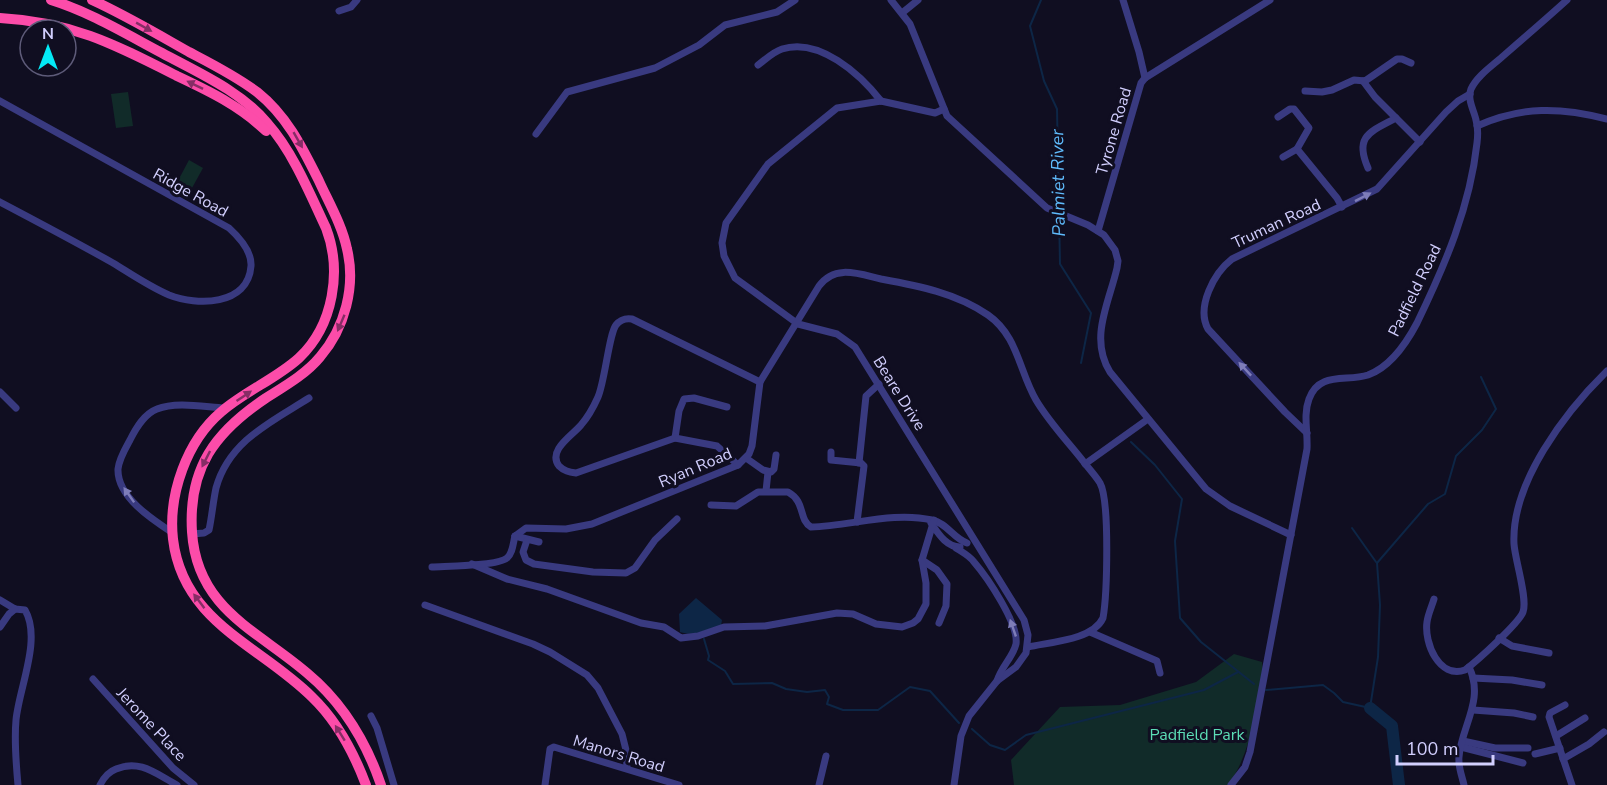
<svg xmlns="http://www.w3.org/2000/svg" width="1607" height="785" font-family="'Nunito Sans',sans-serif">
<rect width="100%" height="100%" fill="#100e21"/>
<!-- green -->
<g fill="#112b29">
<polygon points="128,92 133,126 116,128 111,94"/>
<polygon points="189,160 203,168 187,197 173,190"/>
<path d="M1234 654 1262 662 1263 671C1255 711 1252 752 1228 785H1014L1011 760 1060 707 1120 705 1196 682Z"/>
</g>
<!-- water -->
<path fill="#0d2646" d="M696 598 722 620 721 626C707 630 694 637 680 632L679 614Z"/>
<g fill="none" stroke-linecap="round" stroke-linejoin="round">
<!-- stream -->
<g stroke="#0d2646" stroke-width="2">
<polyline points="1041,0 1030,26 1044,81 1057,109 1060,264 1091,313 1081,363"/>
<polyline points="1131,442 1155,465 1182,499 1175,541 1180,618 1201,642 1254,684"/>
<polyline points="1352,528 1376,562"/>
<polyline points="704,639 709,656 708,660 725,671 733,684 772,683 786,689 807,692 825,690 829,697 827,704 843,710 878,710 910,687 930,691 959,723"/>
<polyline points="1266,690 1323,685 1334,693 1343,702 1370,708 1378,657 1380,605 1377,563 1428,504 1445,494 1456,456 1482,430 1496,409 1481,377"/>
<polyline points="972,729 990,745 1005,750 1026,735 1204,690 1238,672"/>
</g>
<!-- river -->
<polyline stroke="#0d2646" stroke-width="12" points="1370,708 1392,726 1399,785"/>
<!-- minor -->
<g stroke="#393a80" stroke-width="7">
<path d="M891 0 910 24 947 116 1047 208 1088 225 1104 235 1115 250 1118 261 1117 268C1109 303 1089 338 1110 372L1206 489 1230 506 1291 535"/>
<polyline points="1123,0 1139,52 1145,78"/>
<polyline points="339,11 351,7 357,0"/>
<polyline points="902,13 918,0"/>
<path d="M758 65C766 59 773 52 782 49 819 37 860 74 881 101"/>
<polyline points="1363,81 1375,97 1420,142"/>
<polyline points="1305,91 1322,92 1332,90 1354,80 1365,81 1397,59 1402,59 1411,63"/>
<path d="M0 101 229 228C240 238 252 251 251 266 248 306 197 306 169 295 150 287 131 274 113 263 76 242 38 222 0 202"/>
<polyline points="944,109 935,113 881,101 837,108 768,164 726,223 722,243 724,256 735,278 798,324 837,334 855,347 1024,620 1028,635 1026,653 1016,667 997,681 969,716 961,736 954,785"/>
<polyline points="1278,117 1290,109 1294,109 1309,128 1297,149 1283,157"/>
<path d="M1477 126C1522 106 1560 107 1607 119"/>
<polyline points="536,134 567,92 655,68 699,45 725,25 777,12 795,0"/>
<polyline points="1297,149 1337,198 1342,207"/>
<path d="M1368 168C1354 136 1370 132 1396 118"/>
<polyline points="1098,231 1141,83 1145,78 1270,0"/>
<polyline points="0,392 16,408"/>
<path d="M1307 433 1285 412 1208 329C1196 307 1214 273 1232 259L1377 189 1446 112 1458 101 1470 94"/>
<polyline points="675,438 679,411 684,399 694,398 727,407"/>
<polyline points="831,452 831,460 861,463 864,466 857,522"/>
<polyline points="746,458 763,470 771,472 774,469 776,455"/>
<polyline points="859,463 866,396 879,384"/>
<polyline points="1085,464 1148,419"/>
<path d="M738 465 717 446 675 438 576 473C569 472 564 471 559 466 547 450 573 435 581 425 588 417 594 406 598 397 605 381 609 334 616 325 620 320 626 318 632 319L760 382"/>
<polyline points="766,491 768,472"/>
<path d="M711 505 736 506 758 492H788C806 502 798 519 811 527 851 526 893 511 932 520 947 523 953 538 967 543"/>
<path d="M931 523C938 533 946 547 960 547"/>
<path d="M173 533C153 520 117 497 118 469 119 459 125 449 130 440 136 428 144 414 157 409 176 401 205 407 225 408"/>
<path d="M192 534 204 533 209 530C212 516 213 502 216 488 229 441 271 422 309 398"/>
<path d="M515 536 526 528 566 529 592 524 738 465 749 454 752 446 760 382 819 286C835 264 859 274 881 279 919 286 956 293 988 315 1018 336 1019 371 1036 400 1049 422 1068 442 1083 461 1089 469 1095 475 1100 483 1110 501 1107 595 1103 618 1093 640 1050 642 1028 647"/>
<polyline points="515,536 539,542"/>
<polyline points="527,540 523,552 526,560 534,564 593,572 626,573 635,568 655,540 677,519"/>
<path d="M956 548C962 552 970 556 974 562 987 577 1019 624 1016 644 1013 657 1001 667 997 681"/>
<polyline points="922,560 937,570 947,584 946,606 939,623"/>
<polyline points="472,564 507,579 547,589 641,623 664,627 681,638 698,636 724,627 765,626 837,613 853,614 876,624 902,627 913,623 918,619 926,604 926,583 922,560 934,520"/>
<path d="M432 567C446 566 498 566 507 558 513 553 513 543 515 536"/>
<path d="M1434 599C1432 606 1428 614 1427 622 1424 643 1439 679 1465 670 1477 661 1519 623 1523 612 1528 599 1515 560 1514 544 1511 483 1565 412 1607 371"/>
<path d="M0 600 15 609 25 610C42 639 19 688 16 720 14 742 16 763 18 785"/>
<polyline points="425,605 533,644 550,652 587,675 598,688 622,734 626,750 627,768"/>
<polyline points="0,627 9,614 15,609"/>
<polyline points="1090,632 1157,661 1160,673"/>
<polyline points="1499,638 1512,646 1549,653"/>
<polyline points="1473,678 1512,680 1542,685"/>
<polyline points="93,679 173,768 194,785"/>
<polyline points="1565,705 1550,713 1549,717 1572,785"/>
<polyline points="1473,710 1514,713 1533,717"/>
<polyline points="371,716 377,728 394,785"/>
<polyline points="1556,736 1585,718"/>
<polyline points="1463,741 1495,748 1528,748"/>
<polyline points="1461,747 1523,763"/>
<polyline points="1535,754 1560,748"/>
<polyline points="1563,759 1589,744 1604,732"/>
<path d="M100 785C104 777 108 772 116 769 140 759 156 774 177 785"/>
<polyline points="545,785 550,749 554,747 679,785"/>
<polyline points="819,785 826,756"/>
<path d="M1231 785 1245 767 1250 752 1307 449C1308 432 1303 415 1309 399 1319 371 1346 382 1368 375 1390 367 1407 342 1417 323 1445 265 1470 207 1477 143 1478 135 1478 127 1476 120 1474 110 1467 100 1471 89 1477 76 1492 66 1502 57 1524 38 1546 19 1567 0"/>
<path d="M1464 785C1462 776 1458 767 1459 757 1461 727 1485 700 1469 667"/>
</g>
<!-- highway -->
<g stroke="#fc4ca9" stroke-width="10">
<path d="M51 0C90 12 126 34 162 53 199 73 241 91 268 124 293 152 310 194 326 228 342 270 334 325 299 358 276 379 245 391 221 412 187 441 168 494 173 539 183 623 260 645 312 697 337 721 354 753 366 785"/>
<path d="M92 0C125 15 157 34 189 52 212 64 236 76 257 92 287 116 302 147 319 181 329 203 342 225 347 249 356 286 345 328 320 357 306 374 285 386 266 398 215 432 188 468 192 532 197 609 257 630 307 673 343 703 366 741 381 785"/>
<path d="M0 18C72 22 114 44 177 76 209 91 240 106 266 131"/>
</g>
</g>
<!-- one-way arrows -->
<defs><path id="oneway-solid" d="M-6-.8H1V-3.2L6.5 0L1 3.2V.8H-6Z" transform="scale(1.5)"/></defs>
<g fill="#862d65">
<use href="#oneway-solid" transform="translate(144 27) rotate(29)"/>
<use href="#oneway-solid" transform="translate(195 85) rotate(-154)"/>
<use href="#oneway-solid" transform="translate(298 140) rotate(60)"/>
<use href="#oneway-solid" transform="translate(341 323) rotate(113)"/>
<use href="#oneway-solid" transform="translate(244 396) rotate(-34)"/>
<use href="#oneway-solid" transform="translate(206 459) rotate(117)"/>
<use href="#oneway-solid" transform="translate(199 601) rotate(-127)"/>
<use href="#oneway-solid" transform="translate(340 733) rotate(-122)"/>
</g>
<g fill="#7e7db9">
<use href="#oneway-solid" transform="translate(1363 197) rotate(-27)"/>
<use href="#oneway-solid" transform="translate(1245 369) rotate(-133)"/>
<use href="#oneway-solid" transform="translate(129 495) rotate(-125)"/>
<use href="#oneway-solid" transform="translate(1013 628) rotate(-109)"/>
</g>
<g text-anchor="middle" stroke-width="6" stroke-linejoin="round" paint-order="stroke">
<!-- street labels -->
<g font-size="16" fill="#d2cffe" stroke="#100e21">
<text transform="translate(1113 131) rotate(-74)" y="6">Tyrone Road</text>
<text transform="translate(191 192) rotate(29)" y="6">Ridge Road</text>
<text transform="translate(1276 223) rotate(-25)" y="6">Truman Road</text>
<text transform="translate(1414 290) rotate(-64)" y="6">Padfield Road</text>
<text transform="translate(900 393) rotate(58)" y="6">Beare Drive</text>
<text transform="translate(695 467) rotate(-23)" y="6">Ryan Road</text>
<text transform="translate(152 724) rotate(47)" y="6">Jerome Place</text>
<text transform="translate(619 753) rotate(17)" y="6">Manors Road</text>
</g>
<!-- park labels -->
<g font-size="16" fill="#5cddb6" stroke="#100e21">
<text x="1197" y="740">Padfield Park</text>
</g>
<!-- water labels -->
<g font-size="18" font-style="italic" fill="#5fbbfc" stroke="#100e21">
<text transform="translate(1058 183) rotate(-91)" y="6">Palmiet River</text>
</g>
</g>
<!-- north arrow -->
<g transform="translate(48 48)"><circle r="28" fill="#100e21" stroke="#5e5b79" stroke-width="1.5"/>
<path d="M0-4.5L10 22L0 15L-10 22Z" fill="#04e9f5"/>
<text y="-9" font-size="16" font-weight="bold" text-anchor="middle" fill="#d2cffe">N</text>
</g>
<!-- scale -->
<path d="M1397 755v9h96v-9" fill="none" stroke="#d2cffe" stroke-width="3"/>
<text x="1406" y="755" font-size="18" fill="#d2cffe" stroke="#100e21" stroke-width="4.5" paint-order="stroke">100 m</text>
</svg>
